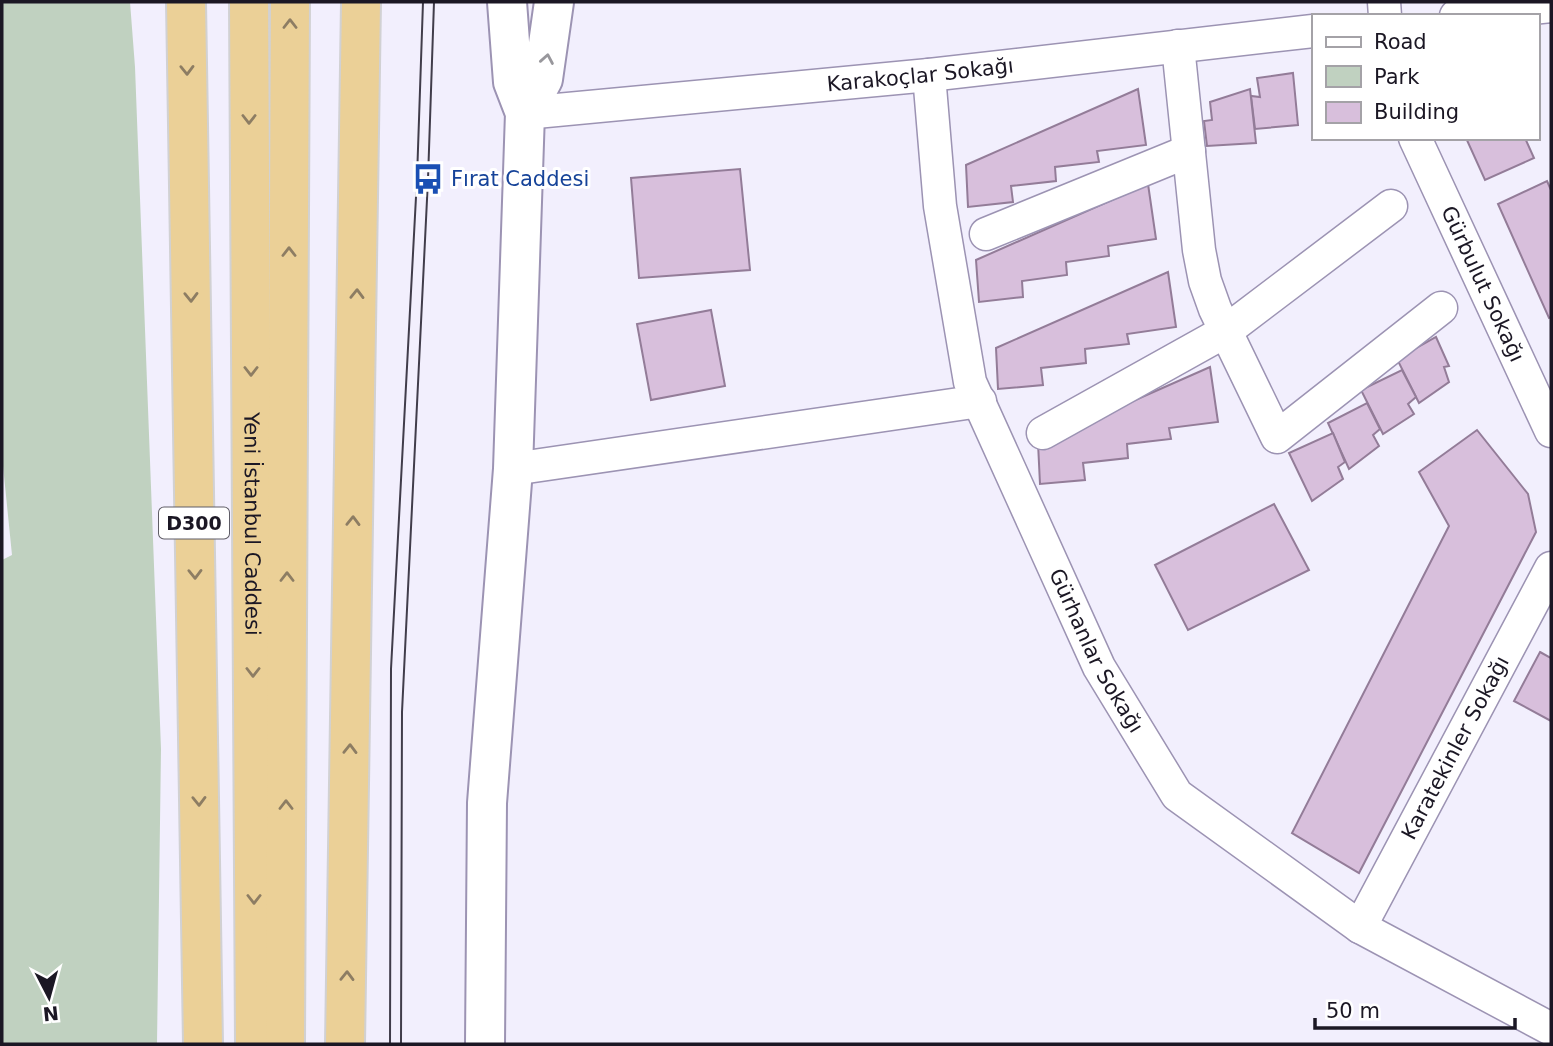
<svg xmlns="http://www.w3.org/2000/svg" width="1553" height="1046" font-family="'DejaVu Sans',sans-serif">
<rect width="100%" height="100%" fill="#f2effd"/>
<!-- green -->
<polygon fill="#c0d1c0" points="2,2 130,2 135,67 161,749 157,1044 2,1044 2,560 12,555 2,456"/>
<!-- building -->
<g fill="#d8bfdc" stroke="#937c98" stroke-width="2">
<polygon points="1293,73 1298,125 1255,129 1251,96 1260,97 1257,78"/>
<polygon points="1138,89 1146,145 1097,151 1099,162 1055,167 1056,181 1011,186 1013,202 968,207 966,165"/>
<polygon points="1250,89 1256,143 1207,146 1204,121 1212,120 1210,102"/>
<polygon points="1466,138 1525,138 1534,158 1485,180"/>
<polygon points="740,169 750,270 639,278 631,178"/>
<polygon points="1547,181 1551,190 1551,317 1549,318 1498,204"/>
<polygon points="1148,184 1156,239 1108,246 1109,256 1066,262 1067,275 1022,281 1023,297 979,302 976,260"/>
<polygon points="1168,272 1176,327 1127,334 1129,344 1085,349 1086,363 1041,368 1043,385 998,389 996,348"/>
<polygon points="711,310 725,386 651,400 637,324"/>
<polygon points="1436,337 1449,366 1444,367 1449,382 1419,403 1397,359"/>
<polygon points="1210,367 1218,422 1169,428 1171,439 1127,444 1128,458 1083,463 1085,480 1040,484 1038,443"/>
<polygon points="1402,370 1416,397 1408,404 1414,414 1383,434 1361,390"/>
<polygon points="1367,403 1380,429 1373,435 1379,446 1349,469 1328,423"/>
<polygon points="1477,430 1528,494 1536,532 1359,873 1292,833 1449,526 1419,472"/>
<polygon points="1333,433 1345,462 1338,467 1343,479 1312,501 1289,453"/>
<polygon points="1274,504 1309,570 1188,630 1155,565"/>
<polygon points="1540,652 1551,658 1551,721 1514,701"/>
</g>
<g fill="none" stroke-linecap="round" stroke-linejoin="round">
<defs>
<g id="minor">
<polyline points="1384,2 1385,16"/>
<polyline points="1456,16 1551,6"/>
<polyline points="1178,46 1199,250 1205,281 1215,309 1277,437 1441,308"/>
<path id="s1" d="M929 75 940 206 970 382 1099 667 1177 795 1360 927 1551 1029"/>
<path id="s2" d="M525 113 929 75 1313 31"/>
<path id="s3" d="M1415 138 1551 431"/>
<polyline points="986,234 1189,151"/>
<polyline points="1043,433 1226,331 1391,206"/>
<polyline points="513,469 980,401"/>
<path id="s4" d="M1360 927 1551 568"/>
</g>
<g id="tertiary">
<polyline points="525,113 543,79 554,2"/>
<polyline points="485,1044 487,803 513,469 525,113 513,82 507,2"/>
</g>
<g id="trunk">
<polyline points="186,2 203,1044"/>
<path id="s5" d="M249 2 255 1044"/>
<polyline points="285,1044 290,2"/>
<polyline points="345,1044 361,2"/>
</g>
</defs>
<!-- minor casing -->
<use href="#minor" stroke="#9c93b3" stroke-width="35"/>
<!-- tertiary casing -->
<use href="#tertiary" stroke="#9c93b3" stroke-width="42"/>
<!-- trunk casing -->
<use href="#trunk" stroke="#d1d1d3" stroke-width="42"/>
<!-- minor -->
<use href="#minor" stroke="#fff" stroke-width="32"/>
<!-- tertiary -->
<use href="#tertiary" stroke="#fff" stroke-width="38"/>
<!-- trunk -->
<use href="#trunk" stroke="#ebd097" stroke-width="38"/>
<!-- tram -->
<g stroke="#403c4a" stroke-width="2">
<polyline points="390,1044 391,669 417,178 423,2"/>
<polyline points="401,1044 402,712 428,179 434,2"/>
</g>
</g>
<!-- one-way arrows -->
<defs><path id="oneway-chevron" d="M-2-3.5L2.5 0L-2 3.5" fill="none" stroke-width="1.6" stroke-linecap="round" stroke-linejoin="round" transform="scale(1.75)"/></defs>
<g stroke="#8d7d63">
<use href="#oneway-chevron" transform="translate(290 24) rotate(-90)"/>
<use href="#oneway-chevron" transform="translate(187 70) rotate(89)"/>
<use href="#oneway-chevron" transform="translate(249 119) rotate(90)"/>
<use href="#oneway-chevron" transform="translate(289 252) rotate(-90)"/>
<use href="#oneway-chevron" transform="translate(357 294) rotate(-89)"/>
<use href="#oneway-chevron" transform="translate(191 297) rotate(89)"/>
<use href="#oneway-chevron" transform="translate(251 371) rotate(90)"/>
<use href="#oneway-chevron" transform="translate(353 521) rotate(-89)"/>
<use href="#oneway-chevron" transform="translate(195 574) rotate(89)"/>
<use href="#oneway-chevron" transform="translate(287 577) rotate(-90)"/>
<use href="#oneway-chevron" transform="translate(253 672) rotate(90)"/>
<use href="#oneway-chevron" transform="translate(350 749) rotate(-89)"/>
<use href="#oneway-chevron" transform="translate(199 801) rotate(89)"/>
<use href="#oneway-chevron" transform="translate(286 805) rotate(-90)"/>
<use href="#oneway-chevron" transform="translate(254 899) rotate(90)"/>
<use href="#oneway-chevron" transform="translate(347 976) rotate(-89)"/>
</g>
<use stroke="#98979c" href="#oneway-chevron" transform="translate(547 59) rotate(-80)"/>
<!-- icons -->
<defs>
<symbol id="bus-bare" viewBox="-9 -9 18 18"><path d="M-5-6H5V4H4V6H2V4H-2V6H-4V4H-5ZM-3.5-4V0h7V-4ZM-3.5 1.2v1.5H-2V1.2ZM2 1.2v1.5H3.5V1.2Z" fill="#1a4fb4" stroke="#fff" stroke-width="2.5" paint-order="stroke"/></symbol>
</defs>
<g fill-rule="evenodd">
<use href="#bus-bare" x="406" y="157" width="44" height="44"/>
</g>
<g text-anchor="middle" stroke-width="6" stroke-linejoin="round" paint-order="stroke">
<!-- shield labels -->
<rect fill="#fff" stroke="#5f5d66" stroke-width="2" x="159" y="507.5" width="70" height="31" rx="5"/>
<g font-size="19" font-weight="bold" fill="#1b1724">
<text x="194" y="530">D300</text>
</g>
<!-- street labels -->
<g font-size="21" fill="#1b1724" stroke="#fff">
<text dy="7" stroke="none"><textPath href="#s2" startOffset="397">Karakoçlar Sokağı</textPath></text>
<text dy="7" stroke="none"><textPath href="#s3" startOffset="161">Gürbulut Sokağı</textPath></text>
<text dy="7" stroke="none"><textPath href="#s5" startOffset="522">Yeni İstanbul Caddesi</textPath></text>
<text dy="7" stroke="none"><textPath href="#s1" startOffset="607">Gürhanlar Sokağı</textPath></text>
<text dy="7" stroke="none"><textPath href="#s4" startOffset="203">Karatekinler Sokağı</textPath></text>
</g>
<!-- transit labels -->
<g font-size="21" fill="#164399" stroke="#fff" text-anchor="start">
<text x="451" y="186">Fırat Caddesi</text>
</g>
</g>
<!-- border -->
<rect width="1553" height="1046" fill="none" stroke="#1b1724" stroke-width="7"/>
<!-- legend -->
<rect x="1312" y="14" width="228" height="126" fill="#ffffff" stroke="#a4a2a7" stroke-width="2"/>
<rect x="1326" y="37" width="35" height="10" fill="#ffffff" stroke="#a4a2a7" stroke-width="2"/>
<text x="1374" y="49" font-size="21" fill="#1b1724">Road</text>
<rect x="1326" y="66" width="35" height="21" fill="#c0d1c0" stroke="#a4a2a7" stroke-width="2"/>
<text x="1374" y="84" font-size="21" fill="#1b1724">Park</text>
<rect x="1326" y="102" width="35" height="21" fill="#d8bfdc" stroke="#a4a2a7" stroke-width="2"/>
<text x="1374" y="119" font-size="21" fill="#1b1724">Building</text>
<!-- north arrow -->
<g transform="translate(49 997) rotate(174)" stroke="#ffffff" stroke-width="5" paint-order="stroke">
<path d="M0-5L12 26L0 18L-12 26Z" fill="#1b1724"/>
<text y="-10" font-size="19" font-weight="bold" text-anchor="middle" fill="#1b1724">N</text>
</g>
<!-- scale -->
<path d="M1315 1018v10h200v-10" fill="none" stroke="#1b1724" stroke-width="3.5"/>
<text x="1326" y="1018" font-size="21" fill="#1b1724" stroke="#ffffff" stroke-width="5" paint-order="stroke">50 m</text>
</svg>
